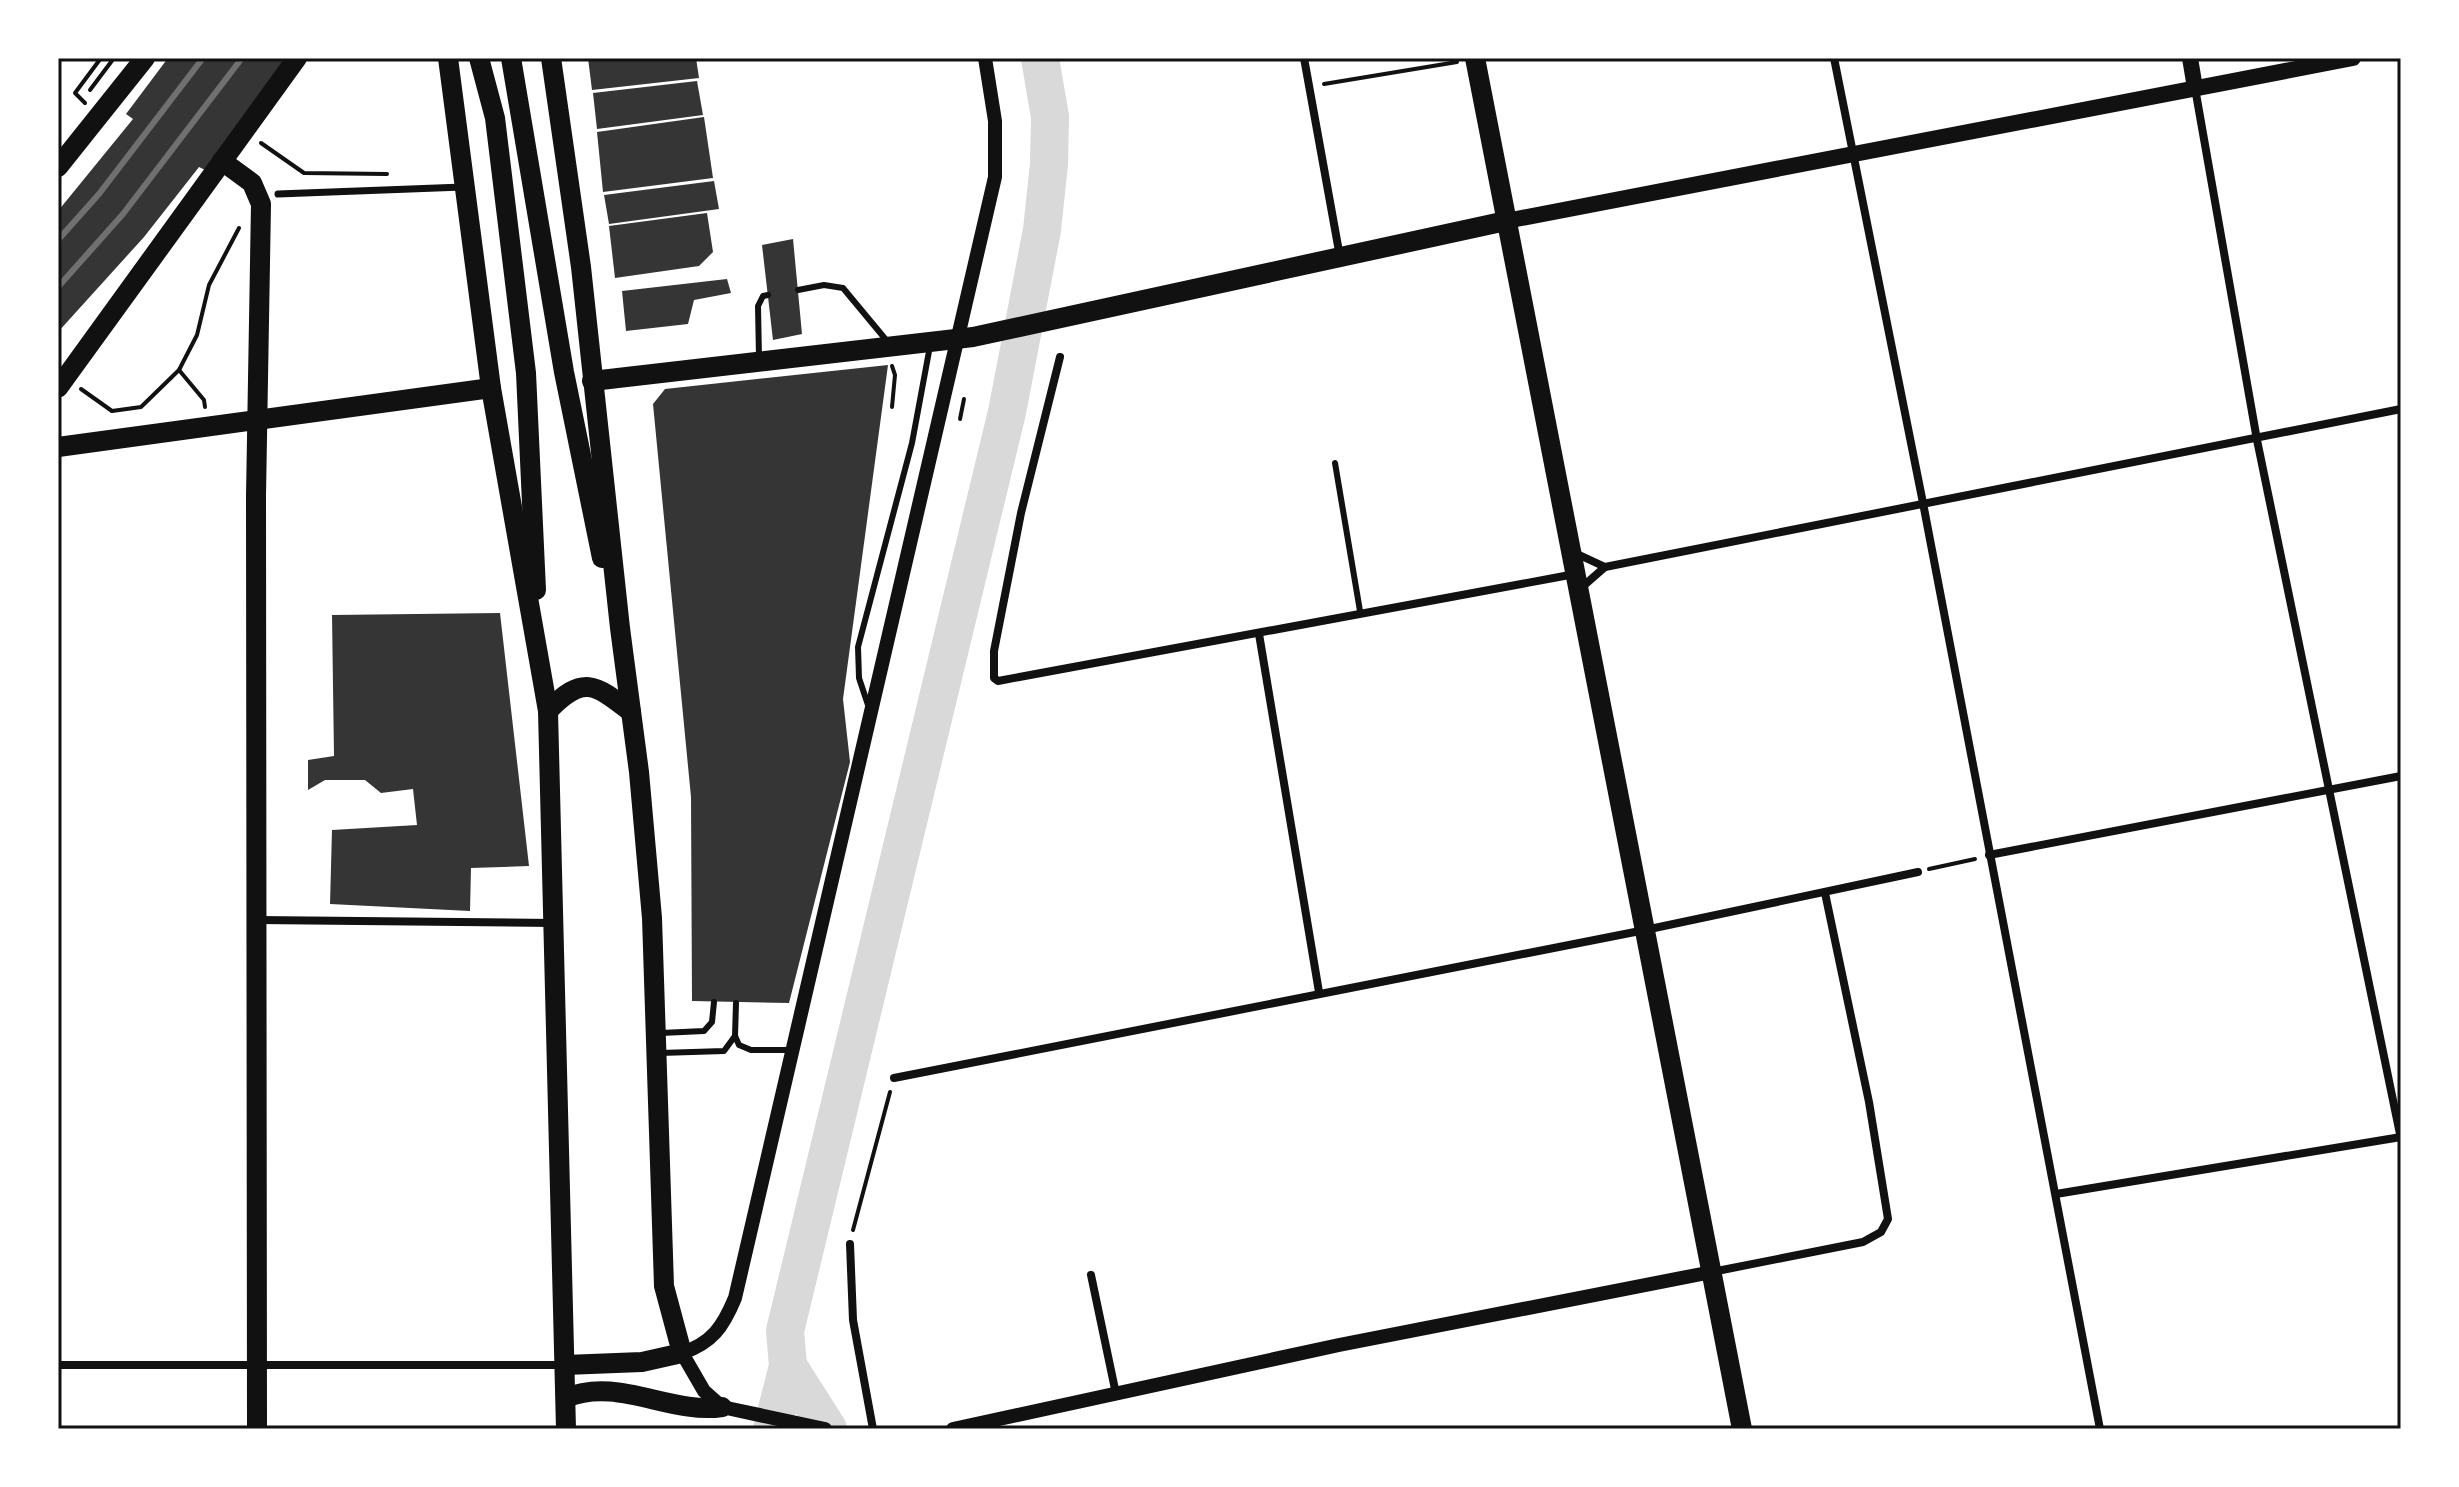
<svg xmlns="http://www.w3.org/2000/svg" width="2459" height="1487" font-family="'Varela Round',sans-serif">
<rect width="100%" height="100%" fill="#fff"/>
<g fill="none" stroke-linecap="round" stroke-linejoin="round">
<!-- river -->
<g stroke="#d9d9d9" stroke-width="38">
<polyline points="788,1366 828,1429"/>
<polyline points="772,1429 788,1366 785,1331 1007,412 1042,230 1049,164 1050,117 1040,58"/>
</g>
</g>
<!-- building -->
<g fill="#353535">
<polygon points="168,58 292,58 207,171 199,167 144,237 58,332 58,211 133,119 126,114"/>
<polygon points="588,58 696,58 699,78 592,90"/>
<polygon points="697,81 703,115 597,129 593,93"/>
<polygon points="704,117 713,178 603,192 597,132"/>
<polygon points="714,181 719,209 609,224 604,195"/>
<polygon points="707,213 713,252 699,266 615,278 609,226"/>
<polygon points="793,239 802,334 773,340 762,245"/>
<polygon points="727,279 731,293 694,300 688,324 626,331 622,291"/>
<polygon points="888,365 843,699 850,762 789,1003 692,1001 691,797 653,404 665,389"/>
<polygon points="500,613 529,866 471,868 470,911 330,904 332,830 417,825 413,789 381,793 365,780 325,780 308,790 308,760 334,756 332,615"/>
</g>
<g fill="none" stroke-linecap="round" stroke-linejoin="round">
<!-- path -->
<g stroke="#111" stroke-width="4">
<polyline points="1324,84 1457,62"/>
<polyline points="90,90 114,58"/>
<polyline points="85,103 75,93 101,58"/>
<polyline points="261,143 304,173 387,174"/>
<polyline points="58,348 58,349"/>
<polyline points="179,370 204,400 205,407"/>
<polyline points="81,389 112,411"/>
<polyline points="892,407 895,375 892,366"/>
<polyline points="112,411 141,407 179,370 197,335 209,285 239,228"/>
<polyline points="960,419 964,399"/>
<polyline points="1929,869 1975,859"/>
<polyline points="853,1230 890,1092"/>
</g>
<!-- service -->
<g stroke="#111" stroke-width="6">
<polyline points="798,290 824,285 843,288 887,341"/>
<polyline points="759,358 758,306 763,296 768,295"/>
<polyline points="1335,463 1360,611"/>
<polyline points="868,705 859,678 858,647 912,443 930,346"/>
<polyline points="736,1003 735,1036 739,1045 751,1050 790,1050"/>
<polyline points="661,1033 704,1031 712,1022 714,1002"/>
<polyline points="660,1053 724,1051 735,1036"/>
</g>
<!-- pedestrian -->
<polyline stroke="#111" stroke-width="7" points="278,194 463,187"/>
<!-- minor -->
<g stroke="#111" stroke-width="8">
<polyline points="1304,58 1340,257"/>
<polyline points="1834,58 1923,503 2100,1429"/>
<polyline points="2195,88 2257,440 2401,1139"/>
<polyline points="1060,357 1021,513 994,651 994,678 998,681 1575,574"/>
<polyline points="1575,553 1605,567"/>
<polyline points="1581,588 1605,567 2401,409"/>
<polyline points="1259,634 1319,992"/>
<polyline points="1989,855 2401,776"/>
<polyline points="258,920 554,923"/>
<polyline points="894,1078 1645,930 1918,872"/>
<polyline points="2056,1194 2401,1137"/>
<polyline points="850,1244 853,1320 873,1429"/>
<polyline points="1712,1272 1863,1242 1881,1232 1888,1219 1869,1102 1825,893"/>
<polyline points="1091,1275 1116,1394"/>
<polyline points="58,1365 565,1365"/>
</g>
<!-- tertiary -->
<g stroke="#111" stroke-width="14">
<path d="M825 1429 722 1407 704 1391 682 1353C712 1343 723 1327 735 1298L995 177V121L985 58"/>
<polyline points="953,1429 1339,1345 1712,1272"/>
</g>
<!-- secondary -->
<g stroke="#111" stroke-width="16">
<polyline points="2190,58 2195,88"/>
<polyline points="1506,221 2353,58"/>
</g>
<!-- primary -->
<g stroke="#111" stroke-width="20">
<polyline points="448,58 491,388 548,711 566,1429"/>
<polyline points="479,58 495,118 526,373 536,590"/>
<polyline points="511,58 564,372 602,558"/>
<polyline points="551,58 581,267 620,628 639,772 652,918 664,1286 682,1353 642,1362 565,1365"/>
<polyline points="1475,58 1742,1429"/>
<polyline points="222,161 252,183 261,204 256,496 257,1429"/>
<polyline points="58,167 145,58"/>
<polyline points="592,381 973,337 1506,221"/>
<polyline points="58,388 297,58"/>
<polyline points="58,447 491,388"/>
<path d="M548 711C583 674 595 684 631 712"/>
<path d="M566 1398C617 1376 671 1415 722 1407"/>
</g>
<!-- rail -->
<g stroke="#707070" stroke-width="6">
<polyline points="58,240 99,194 203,58"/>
<polyline points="58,287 123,214 242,58"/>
</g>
</g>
<!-- border -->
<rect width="2459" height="1487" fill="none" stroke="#ffffff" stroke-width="120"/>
<rect x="60" y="60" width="2339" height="1367" fill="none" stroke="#111" stroke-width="3"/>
</svg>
